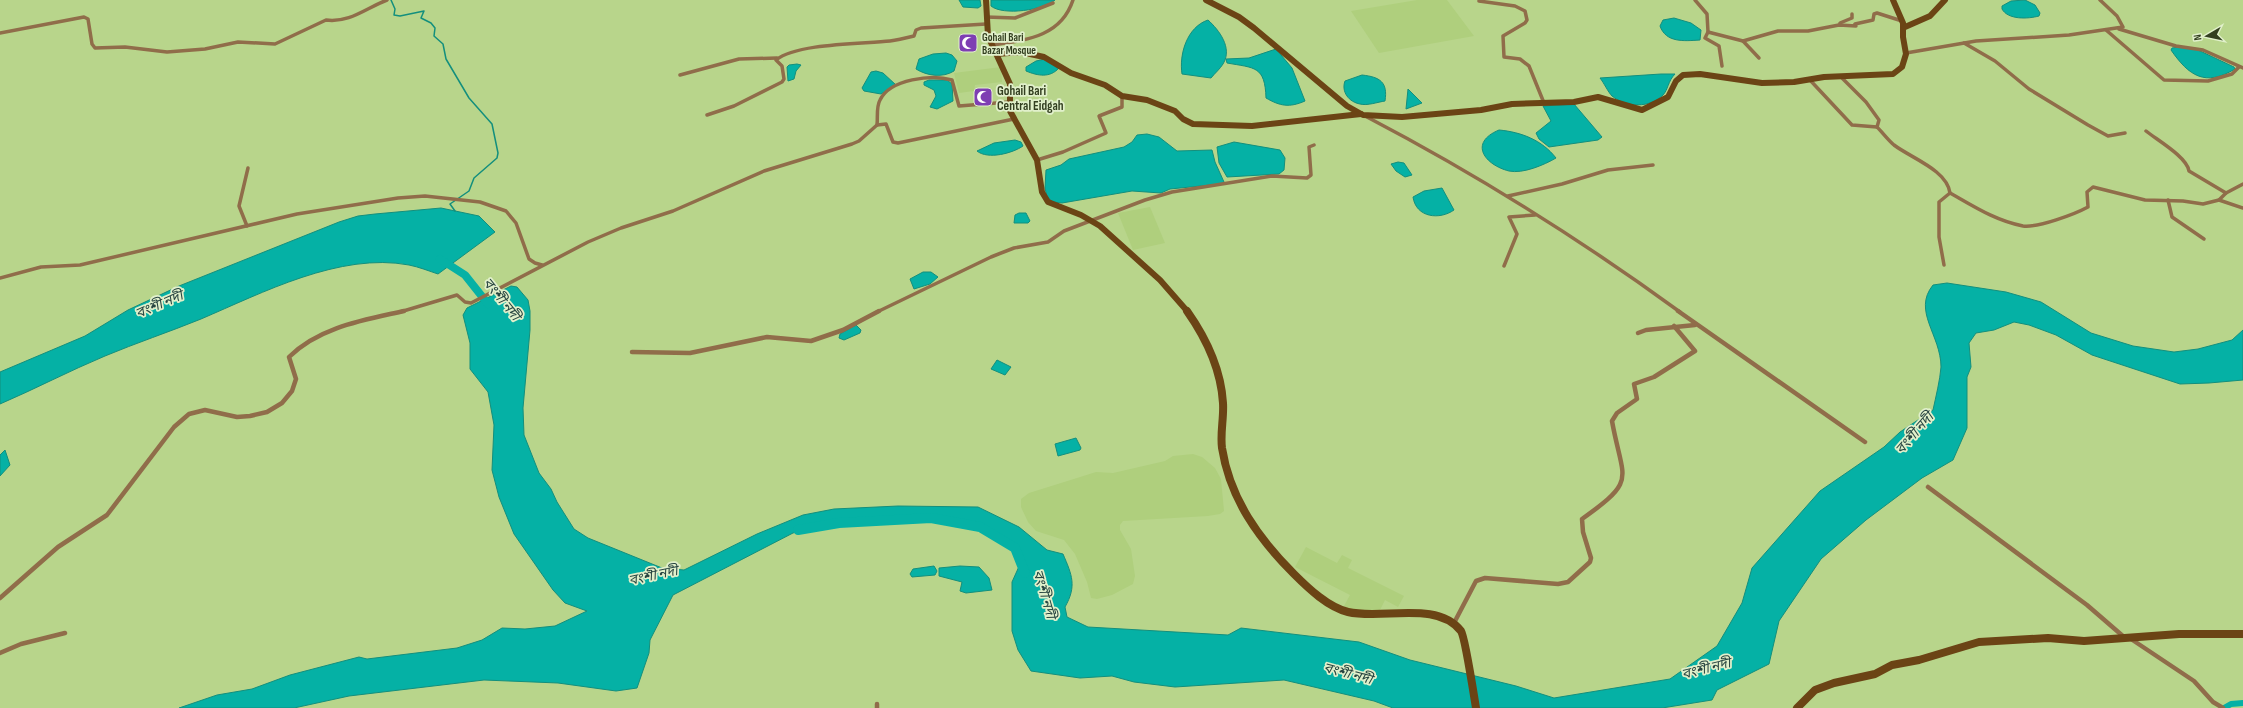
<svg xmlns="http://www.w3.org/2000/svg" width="2243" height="708" font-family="'Sofia Sans Condensed','Noto Sans Bengali',sans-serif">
<rect width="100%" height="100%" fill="#b8d58b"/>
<!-- built -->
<g fill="#afcf7d">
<polygon points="1417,0 1447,0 1474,36 1379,53 1351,11"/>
<polygon points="1001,67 1002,82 975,85 974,91 959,93 954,73"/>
<polygon points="1150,207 1165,243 1133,250 1118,213"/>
<polygon points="1193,454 1202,457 1215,468 1221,479 1224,511 1220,514 1208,516 1123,521 1120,525 1120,530 1131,549 1135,576 1133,584 1112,595 1097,599 1091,598 1087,582 1075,554 1064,540 1036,531 1028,522 1021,507 1021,499 1029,493 1077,478 1096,472 1113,473 1165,461 1173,456"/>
<polygon points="1306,547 1337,563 1342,555 1352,560 1348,568 1404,596 1398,607 1385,600 1379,612 1349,609 1344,606 1350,595 1295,567"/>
</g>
<!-- water -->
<g fill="#05b1a5" stroke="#138f7d">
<polygon points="959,0 980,0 981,6 978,8 963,7"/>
<path d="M991 0H1055C1044 10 1003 16 991 6Z"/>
<path d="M2025 0 2035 5 2040 13 2039 16C2028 19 2008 20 2002 9V6L2011 1Z"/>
<path d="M1674 18 1691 23 1701 30 1700 40C1684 41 1666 43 1660 26L1663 20Z"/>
<path d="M1208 20C1219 30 1233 48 1223 64 1220 69 1215 73 1211 78L1182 74C1179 54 1187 27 1208 20Z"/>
<path d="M2179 47 2198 50 2234 67 2235 69C2205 87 2189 76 2171 50L2172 48Z"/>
<path d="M1276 49 1292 68 1305 101C1289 108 1280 106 1266 98 1265 66 1255 68 1227 63L1226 59 1249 58Z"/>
<path d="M946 53 952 55 957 61 954 71C943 78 927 76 916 69L919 59 933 54Z"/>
<path d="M1045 59 1059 68C1050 78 1038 76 1026 71V67L1036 61Z"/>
<polygon points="797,64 801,65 796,71 794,79 788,81 787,67 789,65"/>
<polygon points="876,71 883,73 896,85 881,94 864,91 862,88 871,72"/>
<path d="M1661 74H1675C1668 81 1668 90 1663 95 1650 108 1627 108 1612 96 1608 92 1604 83 1600 78Z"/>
<path d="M1362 75C1380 77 1388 82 1385 101 1378 102 1367 106 1360 104 1349 102 1341 92 1345 81Z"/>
<polygon points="929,80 947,80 952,84 953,101 937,109 930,107 936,96 934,90 924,85 924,82"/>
<polygon points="1408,89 1422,103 1406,109"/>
<polygon points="1574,104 1602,137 1598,140 1549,147 1539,139 1536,133 1551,121 1543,106"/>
<path d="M1499 130C1521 132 1542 140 1556 158 1544 165 1523 174 1509 171 1485 165 1468 143 1499 130Z"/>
<polygon points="1147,134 1159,137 1177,151 1212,150 1215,162 1224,182 1221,184 1170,189 1161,193 1132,191 1062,203 1053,202 1047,197 1045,188 1046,170 1061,165 1069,159 1124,147 1132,142 1137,135"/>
<path d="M1015 140 1021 142 1023 146C1013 153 988 160 977 151L994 143Z"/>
<polygon points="1234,142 1280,150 1285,158 1284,170 1279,174 1227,177 1219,163 1217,147"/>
<polygon points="1398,162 1404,163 1412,175 1405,177 1396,171 1391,164"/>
<path d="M1442 188 1454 210C1440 220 1416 218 1413 197L1424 191Z"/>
<path d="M441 208 479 216 495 232 438 274C429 271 419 267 409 265 340 252 262 293 201 319 169 332 136 343 105 356 69 371 35 389 0 404V372L85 336 128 310 179 286 339 222 358 216 375 214Z"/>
<polygon points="1019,213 1026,213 1030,221 1028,223 1014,223 1015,215"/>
<polygon points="923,272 931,272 938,277 930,284 914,289 910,279"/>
<path d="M1947 283 2006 292 2041 302 2091 333 2133 346 2174 352 2198 349 2232 340 2243 330V380L2209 383 2180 384 2092 355 2056 335 2029 325 2014 322 1994 330 1976 333 1969 343 1971 367 1967 377V428L1953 460 1922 478 1866 520 1821 559 1779 621 1769 664 1717 690 1712 700 1662 708H1393L1374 701 1284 680 1175 687 1134 682 1112 676 1080 678 1031 671 1018 650 1012 631V582L1021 562 1005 541 976 522 925 517 827 523 793 533 673 595 650 640 649 653 637 688 616 691 558 683 484 680 349 696 294 708H179L217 695 252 689 290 675 359 657 367 659 457 648 482 640 502 628 525 629 555 626 587 611 565 603 553 590 514 534 499 497 492 470 494 425 488 392 470 369V343L463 315 467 308 511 286 517 287 528 300 530 311V330L523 408 524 435 539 473 551 489 557 502 574 529 588 538 662 568 684 570 757 534 803 515 834 509 898 506 978 507 1019 527 1047 550 1063 554C1072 575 1077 586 1065 607L1067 617 1088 627 1228 635 1241 628 1359 642 1410 660 1516 686 1554 698 1670 679 1717 646 1742 603 1752 568 1820 491 1884 447 1900 432 1933 410C1936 396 1940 380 1941 367 1941 335 1912 311 1933 285Z"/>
<polygon points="856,325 861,330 860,333 844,340 839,338 840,334"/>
<polygon points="997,360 1011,367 1005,375 991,369"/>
<polygon points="1076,438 1081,448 1080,450 1058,456 1055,444"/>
<polygon points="5,450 10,465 0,476 0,455"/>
<polygon points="934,566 937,571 935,575 912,577 910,574 913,569"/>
<polygon points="960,566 979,567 989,578 992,590 966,593 960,591 962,582 939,576 939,568"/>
</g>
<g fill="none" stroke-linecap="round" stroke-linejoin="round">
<!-- stream -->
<polyline stroke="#138f7d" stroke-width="1.5" points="391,0 395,9 394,15 400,16 424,11 421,18 431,23 435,28 434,36 443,44 446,59 469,98 492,124 498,153 497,158 474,178 469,191 450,204 455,211"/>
<!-- canal -->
<polyline stroke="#05b1a5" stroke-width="6" points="2224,708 2231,704 2243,703"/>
<!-- river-far1 -->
<polyline stroke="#05b1a5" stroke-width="8" points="440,259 465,275 488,304"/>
<!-- river -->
<polyline stroke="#05b1a5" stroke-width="10" points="798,530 839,523 931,518 980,527 1015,548 1025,573"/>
<!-- street-far1 -->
<g stroke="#906d4a" stroke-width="3.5">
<polyline points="1695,0 1707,14 1708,32"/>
<polyline points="1479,1 1515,6 1525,11 1527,20 1525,23 1503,36 1504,57 1520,59 1529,66 1544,103"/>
<polyline points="986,17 1015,18 1053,3"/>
<polyline points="1840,25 1840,23 1852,18 1852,14"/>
<polyline points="2119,29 2176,46 2203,50 2243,68"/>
<polyline points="2106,30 2164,80 2208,81 2232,74 2239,67"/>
<path d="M0 33 84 17 88 19 92 44 95 48 125 47 167 52 205 49 238 42 275 44 326 20C350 23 366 8 387 0"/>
<polyline points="1743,41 1759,58"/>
<polyline points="1964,43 1995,61 2029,89 2088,125 2108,136 2125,133"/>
<path d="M992 45C1026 40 1061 37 1073 0"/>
<polyline points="1906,53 1976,41 2069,35 2123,27 2117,16 2100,0"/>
<polyline points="1722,66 1719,46 1705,38 1708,32 1743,41 1778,31 1808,31 1839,25 1856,26 1855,24 1873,20 1874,14 1877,13 1902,21"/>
<polyline points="680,75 739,59 777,58"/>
<polyline points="1840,76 1866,102 1879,120 1877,127"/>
<path d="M1809 79 1852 125 1877 127C1883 133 1888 140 1894 145 1911 158 1947 170 1950 193L1939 202V237L1944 265"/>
<path d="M707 115 734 106 782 82 784 79 782 66 776 60C797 43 862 44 890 41 898 40 906 38 914 36L916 30 921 28 986 24"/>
<path d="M1367 117C1476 174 1580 239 1680 312"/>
<polyline points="877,125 886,124 893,142 898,143 1014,119"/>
<polyline points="1037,160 1063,152 1106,133 1099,116 1122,107 1122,96"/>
<path d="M1950 193C1973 206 1996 221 2023 226 2038 228 2075 214 2088 207L2087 192 2093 187 2145 200 2183 201 2203 204 2219 200 2226 193 2189 171C2187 157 2157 140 2146 131"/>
<polyline points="2226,193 2243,184"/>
<polyline points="1508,196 1562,184 1608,170 1653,165"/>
<polyline points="2168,200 2172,217 2204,239"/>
<polyline points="2219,200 2243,208"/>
<polyline points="247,226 239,206 248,168"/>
<polyline points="1504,266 1517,234 1509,217 1535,215"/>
<polyline points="0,278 41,267 80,265 297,214 398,198 425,196 480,202 506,211 516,223 529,259 535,263 542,265"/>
<path d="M400 312 457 295 465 302 471 303 588 242 621 228 673 211 764 171 852 144 859 141 877 125C878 117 876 107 880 100 890 79 932 74 952 80L959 106 1009 102"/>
<polyline points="877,312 991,257 1014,248 1048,242 1064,231 1145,200 1172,192 1272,176 1307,178 1311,175 1309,147 1314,145"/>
</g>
<!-- street -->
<g stroke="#906d4a" stroke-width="4.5">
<polyline points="1678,311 1865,442"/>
<polyline points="1638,333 1646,330 1695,325"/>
<polyline points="632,352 690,353 767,337 811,341 843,330 879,311"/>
<polyline points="1928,487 2087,605 2124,637"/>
<path d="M0 598 58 547 107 515 174 427 189 414 205 410 237 417 250 416 267 412 282 403 292 391 296 379 289 357C319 327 364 320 404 311"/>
<path d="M1454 623 1476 581 1485 578 1558 584 1568 582 1590 562 1591 558 1583 532 1582 519C1638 479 1623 482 1612 421L1617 413 1637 399 1634 384 1654 377 1695 351 1674 326"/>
<polyline points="2131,639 2194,681 2213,702 2223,708"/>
<polyline points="0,653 21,644 65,633"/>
<polyline points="877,704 877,708"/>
</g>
<!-- secondary-far1 -->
<g stroke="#6b4415" stroke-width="6">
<polyline points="986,0 988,36 1010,84 1010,111 1037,160 1042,192 1048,202 1081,215 1100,226 1160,280 1188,312"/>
<polyline points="1206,0 1239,17 1254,28 1347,106 1363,115 1402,117 1481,110 1512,104 1574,102 1598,97 1642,110 1668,97 1676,81 1683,75 1700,74 1762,83 1794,82 1824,77 1893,74 1902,67 1906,54 1903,37 1903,23 1893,0"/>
<polyline points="1905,27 1930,16 1945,0"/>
<polyline points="997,54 1021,52 1044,57 1071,73 1105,85 1122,96 1147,100 1175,111 1183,119 1193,124 1252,126 1361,114"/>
</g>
<!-- secondary -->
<g stroke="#6b4415" stroke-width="8">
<path d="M1187 311C1206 338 1221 369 1223 403 1224 418 1220 433 1222 448 1230 499 1259 539 1294 574 1309 589 1328 607 1348 612 1382 620 1437 600 1461 631 1465 637 1474 696 1476 708"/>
<polyline points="1797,708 1815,690 1834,683 1875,674 1892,665 1919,660 1979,642 2048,638 2084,641 2179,634 2243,634"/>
</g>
</g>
<!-- icons -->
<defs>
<symbol id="mosque-square" viewBox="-11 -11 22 22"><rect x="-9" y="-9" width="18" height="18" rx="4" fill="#7e3eb3" stroke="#e1f0cb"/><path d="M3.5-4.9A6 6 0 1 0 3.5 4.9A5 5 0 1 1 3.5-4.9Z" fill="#fff"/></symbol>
</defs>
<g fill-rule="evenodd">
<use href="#mosque-square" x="957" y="32" width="22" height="22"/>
<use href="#mosque-square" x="972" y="86" width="22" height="22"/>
</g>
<g text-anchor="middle" stroke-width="3.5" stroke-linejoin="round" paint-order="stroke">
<!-- far-poi labels -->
<g font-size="11" font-weight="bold" fill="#333f20" stroke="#e1f0cb" text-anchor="start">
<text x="982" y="41">Gohail Bari<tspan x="982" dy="13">Bazar Mosque</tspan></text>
</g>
<!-- poi labels -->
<g font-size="13" font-weight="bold" fill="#333f20" stroke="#e1f0cb" text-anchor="start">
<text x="997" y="95">Gohail Bari<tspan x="997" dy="15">Central Eidgah</tspan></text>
</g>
<!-- water labels -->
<g font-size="14" font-style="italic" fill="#284541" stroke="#e1f0cb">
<text transform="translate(502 299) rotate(51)" y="5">বংশী নদী</text>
<text transform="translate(159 304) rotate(-23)" y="5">বংশী নদী</text>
<text transform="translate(1914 433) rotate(-49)" y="5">বংশী নদী</text>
<text transform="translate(653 575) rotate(-12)" y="5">বংশী নদী</text>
<text transform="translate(1045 594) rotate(74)" y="5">বংশী নদী</text>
<text transform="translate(1706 668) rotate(-14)" y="5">বংশী নদী</text>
<text transform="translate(1348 673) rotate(15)" y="5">বংশী নদী</text>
</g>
</g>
<!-- north arrow -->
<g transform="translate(2207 36) rotate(261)" stroke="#e1f0cb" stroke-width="3" paint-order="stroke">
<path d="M0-3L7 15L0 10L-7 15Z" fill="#333f20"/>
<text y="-6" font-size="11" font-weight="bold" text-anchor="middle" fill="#333f20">N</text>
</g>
</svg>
